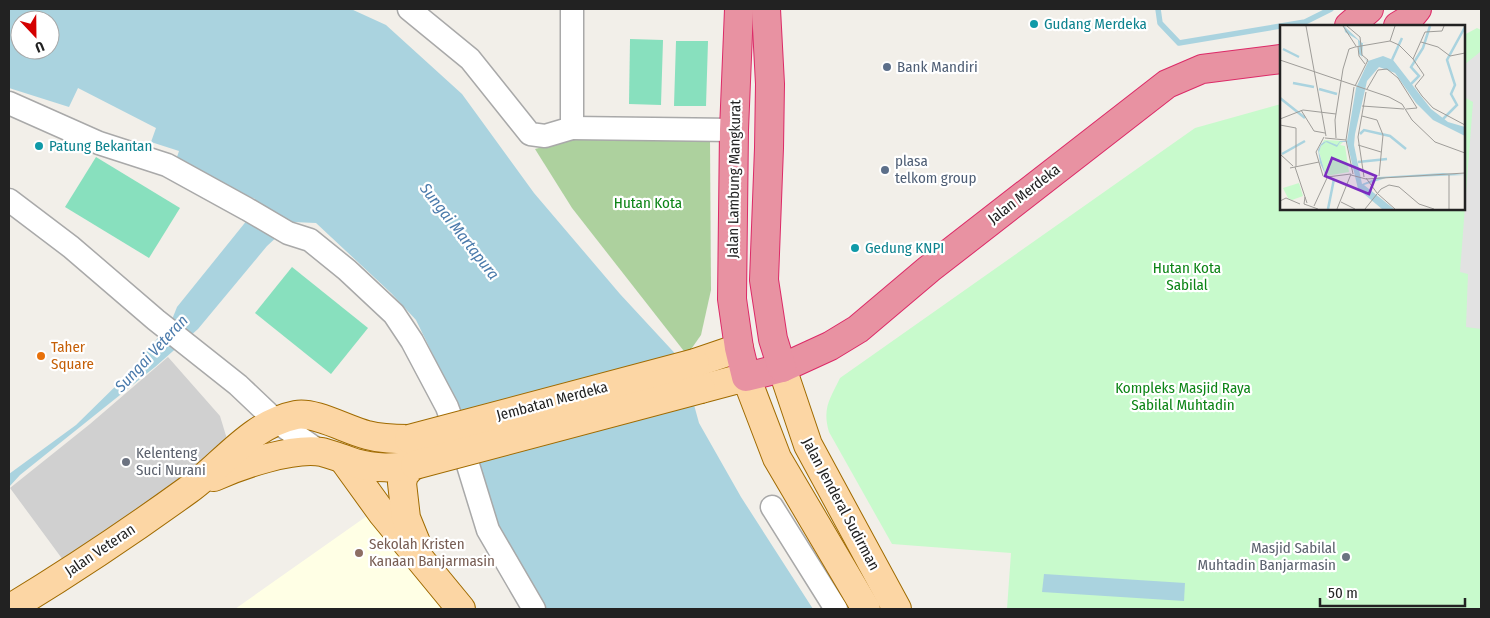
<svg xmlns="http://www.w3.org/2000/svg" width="1490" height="618" font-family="'Fira Sans Condensed',sans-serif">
<rect width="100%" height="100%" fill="#f2efe9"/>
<!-- education -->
<polygon fill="#ffffe5" points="374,511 443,609 235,609"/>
<!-- religious -->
<polygon fill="#d0d0d0" points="168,357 220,416 227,439 215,458 66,564 10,488 90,424"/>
<!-- forest -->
<polygon fill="#add19e" points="576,138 710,140 711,290 701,335 687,355 572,208 535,149"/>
<!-- park -->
<path fill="#c8facc" d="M1477 28 1481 30V609H1007L1011 553 892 544 829 432C822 408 830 399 840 378L1195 128 1281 104V209H1464V35Z"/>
<!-- pitch -->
<g fill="#88e0be">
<polygon points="630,39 663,40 661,105 629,104"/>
<polygon points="676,41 708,41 706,106 674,106"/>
<polygon points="96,157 180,208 149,258 65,207"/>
<polygon points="292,267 368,328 331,374 255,313"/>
</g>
<!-- parking -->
<polygon fill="#e2e2e2" points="1480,52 1481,53 1481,329 1466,327 1468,274 1460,272 1473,102 1464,97 1464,65"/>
<!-- water -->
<g fill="#aad3df" fill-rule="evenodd">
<path d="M9 9H351L386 25 462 94 534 193 620 294 682 361 699 423 741 497 813 609H546L498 530 449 388 416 320 391 293 316 223 293 222 267 246 198 329 155 367 20 475 9 487V474L76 425 128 374 171 322 177 307 252 214 255 199 175 163 179 151 151 142 156 128 78 88 69 107 9 88ZM20 20H50V50H20Z"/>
<polygon points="1044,574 1185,583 1184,601 1042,592"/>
</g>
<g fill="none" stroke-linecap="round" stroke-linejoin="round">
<!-- stream -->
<polyline stroke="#aad3df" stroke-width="5.5" points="1158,9 1160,23 1179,43 1305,22 1331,9"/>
<defs>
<g id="minor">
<polyline points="409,9 470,59 530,134 545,136 572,128 572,9"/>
<polyline points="9,103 99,143 167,165 247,209 288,233 310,240 347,270 394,314 412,341 447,407 468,465 488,530 534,609"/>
<polyline points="572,128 734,130"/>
<polyline points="9,200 71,247 156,320 238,385 276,421 320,452"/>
<polyline points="772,507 836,609"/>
</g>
<g id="major">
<polyline points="695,363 739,348"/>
<polyline points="782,368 808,445 897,609"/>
<polyline points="701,389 746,377 777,458 866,609"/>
<polyline points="343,459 382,513 461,609"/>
<polyline points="413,465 404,475 402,483 406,518 417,545"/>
<path d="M214 477C240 465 293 447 322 452 333 455 344 459 355 463 376 469 394 468 415 465"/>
<path d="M9 609C70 572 130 532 188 490 223 465 251 424 296 415 314 411 347 430 367 435 381 439 395 439 409 439"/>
</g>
<g id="highway">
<polyline points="739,9 734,130 732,299 739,348 746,377 782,368 830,346 858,329 929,269 1167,84 1202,69 1281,59"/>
<polyline points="766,9 770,84 769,148 764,280 773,339 782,368"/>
<polyline points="1349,26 1369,9"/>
<polyline points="1398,26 1408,20 1417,9"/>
</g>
</defs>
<!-- minor casing -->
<use href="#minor" stroke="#a9a9a9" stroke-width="25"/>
<!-- major casing -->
<use href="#major" stroke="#a06b00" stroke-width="30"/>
<!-- highway casing -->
<use href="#highway" stroke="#dc2a67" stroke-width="30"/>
<!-- minor -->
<use href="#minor" stroke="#fff" stroke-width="22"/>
<!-- major -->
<use href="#major" stroke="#fcd6a4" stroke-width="28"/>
<!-- highway -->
<use href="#highway" stroke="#e892a2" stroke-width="28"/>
<defs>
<g id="major-bridge">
<polyline points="409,439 695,363"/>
<polyline points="415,465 701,389"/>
</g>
</defs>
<!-- major-bridge casing -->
<use href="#major-bridge" stroke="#a06b00" stroke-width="30" stroke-linecap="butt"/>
<!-- major-bridge -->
<use href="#major-bridge" stroke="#fcd6a4" stroke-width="28"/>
</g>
<!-- markers -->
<g fill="#0f9aa8" stroke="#fff" stroke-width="2">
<circle cx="1034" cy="24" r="5"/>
<circle cx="39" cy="146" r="5"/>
<circle cx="855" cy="248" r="5"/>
</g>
<g fill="#5c6f8a" stroke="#fff" stroke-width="2">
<circle cx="887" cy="67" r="5"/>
<circle cx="885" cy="170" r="5"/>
</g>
<circle fill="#e8710a" stroke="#fff" stroke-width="2" cx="41" cy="356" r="5"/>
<g fill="#6b7280" stroke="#fff" stroke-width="2">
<circle cx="126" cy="462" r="5"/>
<circle cx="1346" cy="557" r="5"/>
</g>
<circle fill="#8d6e63" stroke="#fff" stroke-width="2" cx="359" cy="553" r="5"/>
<g text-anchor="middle" stroke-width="4.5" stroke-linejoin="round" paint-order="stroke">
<!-- culture labels -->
<g font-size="15" fill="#0d838f" stroke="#fff" text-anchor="start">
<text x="1044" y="29">Gudang Merdeka</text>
<text x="49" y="151">Patung Bekantan</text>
<text x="865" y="253">Gedung KNPI</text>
</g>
<!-- service labels -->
<g font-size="15" fill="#4e5e75" stroke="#fff" text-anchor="start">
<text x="897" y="72">Bank Mandiri</text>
<text x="895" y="166">plasa<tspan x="895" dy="17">telkom group</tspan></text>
</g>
<!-- street labels -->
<g font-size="15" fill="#222" stroke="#fff">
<text transform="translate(734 179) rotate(-89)" y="5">Jalan Lambung Mangkurat</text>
<text transform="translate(1024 194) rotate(-38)" y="5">Jalan Merdeka</text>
<text transform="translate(552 401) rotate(-15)" y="5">Jembatan Merdeka</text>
<text transform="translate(841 504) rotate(62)" y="5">Jalan Jenderal Sudirman</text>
<text transform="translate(100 550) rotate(-34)" y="5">Jalan Veteran</text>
</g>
<!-- park labels -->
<g font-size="15" fill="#0c8416" stroke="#fff">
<text x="648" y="208">Hutan Kota</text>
<text x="1187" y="273">Hutan Kota<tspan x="1187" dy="17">Sabilal</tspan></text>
<text x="1183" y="393">Kompleks Masjid Raya<tspan x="1183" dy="17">Sabilal Muhtadin</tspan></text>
</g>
<!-- food labels -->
<g font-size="15" fill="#c56008" stroke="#fff" text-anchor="start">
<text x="51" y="352">Taher<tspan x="51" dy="17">Square</tspan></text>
</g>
<!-- worship labels -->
<g font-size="15" fill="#5b616d" stroke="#fff" text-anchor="start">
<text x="136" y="458">Kelenteng<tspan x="136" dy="17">Suci Nurani</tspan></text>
<text x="1336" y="553" text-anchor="end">Masjid Sabilal<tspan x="1336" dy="17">Muhtadin Banjarmasin</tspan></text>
</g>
<!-- education labels -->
<g font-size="15" fill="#785e54" stroke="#fff" text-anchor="start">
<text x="369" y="549">Sekolah Kristen<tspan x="369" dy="17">Kanaan Banjarmasin</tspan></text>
</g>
<!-- water labels -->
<g font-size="16" font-style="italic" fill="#4a7aab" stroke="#fff">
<text transform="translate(460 231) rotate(52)" y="6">Sungai Martapura</text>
<text transform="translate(151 353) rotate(-47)" y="6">Sungai Veteran</text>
</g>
</g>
<!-- overview -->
<g transform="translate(1280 25)">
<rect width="185" height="185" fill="#f2efe9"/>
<path d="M44 115 64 116 60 120 65 121 69 147 46 151 39 126ZM19 158 23 171 12 175 8 173 3 163Z" fill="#c8facc"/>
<path d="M64 1 82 18 88 17 83 18 82 32 88 36 103 31 113 35 151 84 168 97 185 102V111L153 95 136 78 115 48 99 42 87 56 75 109 74 120 82 159 99 152 163 148 185 150 106 153 84 160 114 184H102L78 164 67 117H60L57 122 46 117 41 121 39 127 46 151 40 138 0 147 40 138 38 125 41 119 44 117 47 116 57 120 60 116H67L76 63 88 37 79 29 78 15 65 7Z" fill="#aad3df"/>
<path fill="none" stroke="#aad3df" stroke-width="2.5" d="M3 24 19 32M112 35 122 13M13 58 34 62M129 61 139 51 131 42 143 23 150 1M39 64 57 69M0 73 25 93M161 96 177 80 171 69 175 60 167 35 185 2M80 109 84 105 110 111 126 124M2 129 25 116M78 137 107 134M48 184 54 154"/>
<path fill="none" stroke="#9f9d99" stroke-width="1" d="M26 1 46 111M63 1 76 21M67 1 80 12 82 30 88 35 75 61M110 16 115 1M141 17 158 22 170 31 185 28M75 22 110 16 119 20 133 34 145 7 162 6 164 1M78 22 79 31 85 39M133 34 144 50 135 61 142 71 153 83 185 100M0 35 109 72 122 79 132 95 155 117 185 128M87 64 98 45 107 44 118 53 137 83 126 84M82 81 124 84M21 85 34 106 45 108M82 91 97 95 103 110 99 151M0 94 23 85 56 89M0 100 16 103V142M45 113 66 115M56 113 55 95 63 44 69 24 75 22M78 120 101 127M0 129 13 141M15 142 27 178M10 143 39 137M73 149 66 115 74 62M71 150 86 154 185 148M169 150V184M43 151 36 127 44 112M47 152 71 149 57 184M84 152 78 112 86 67M86 153 97 168M98 169 115 184M25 172 24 179 38 184M0 176 6 173 20 179M61 177 75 184M34 181 47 153M85 184 101 164 109 160 119 162 139 179 154 184"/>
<path fill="#7b2cbf" fill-opacity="0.15" stroke="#7b2cbf" stroke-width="2.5" d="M52 133 96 151 89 169 45 151Z"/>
<rect width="185" height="185" fill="none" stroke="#222" stroke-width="2.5"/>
</g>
<!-- border -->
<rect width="1490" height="618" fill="none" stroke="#222222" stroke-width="20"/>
<!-- north arrow -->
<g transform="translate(35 35) rotate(158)"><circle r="24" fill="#ffffff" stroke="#a7a7a7"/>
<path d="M0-4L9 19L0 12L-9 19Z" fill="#d40000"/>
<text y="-8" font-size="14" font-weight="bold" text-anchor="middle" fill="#222222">U</text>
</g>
<!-- scale -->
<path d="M1320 598v8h145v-8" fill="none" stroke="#222222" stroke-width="2.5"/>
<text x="1328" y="598" font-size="15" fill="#222222" stroke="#ffffff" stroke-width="4" paint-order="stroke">50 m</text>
</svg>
